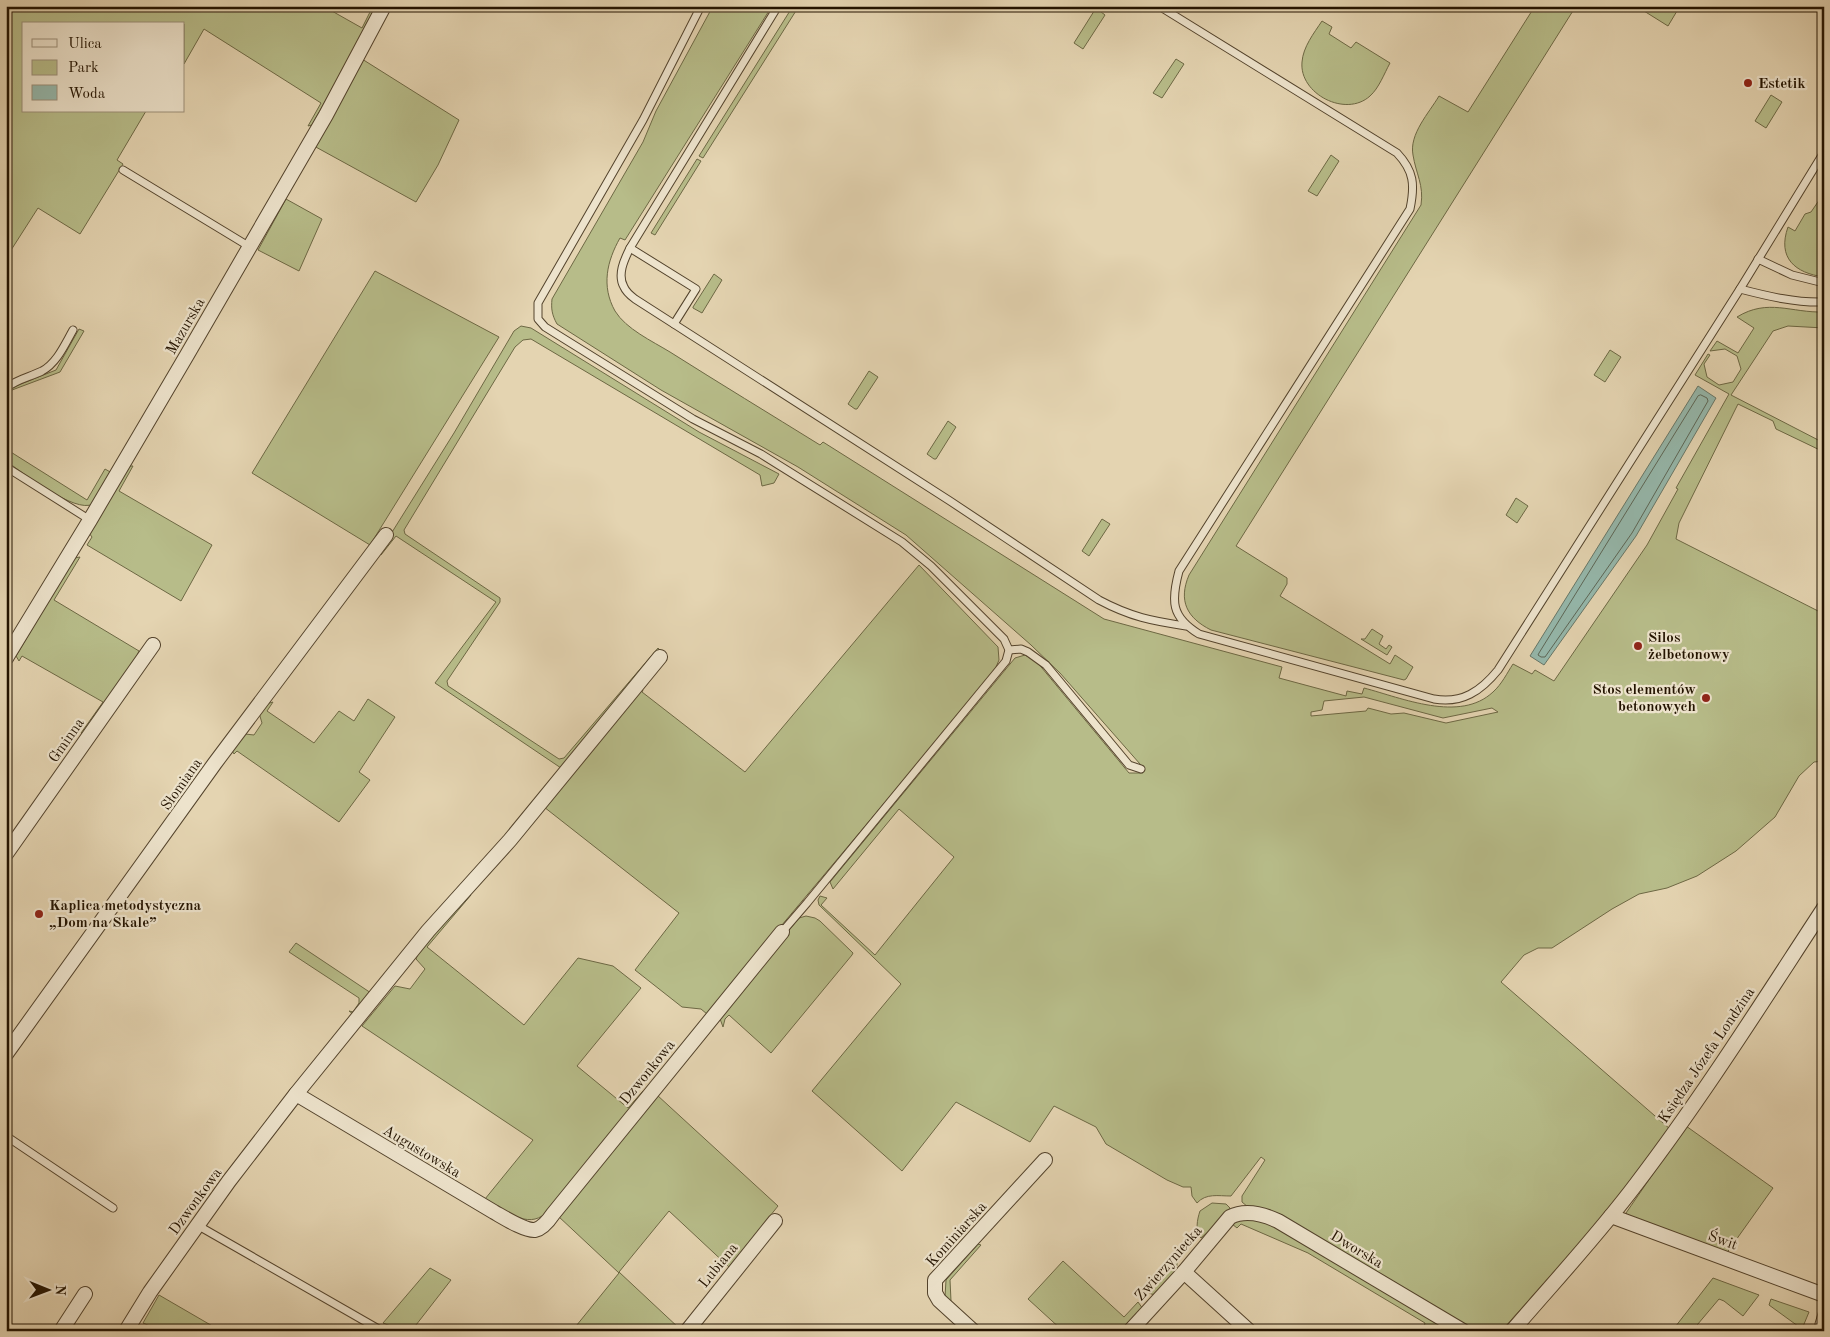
<svg xmlns="http://www.w3.org/2000/svg" width="1830" height="1337" font-family="'Old Standard TT',serif">
<rect width="100%" height="100%" fill="#e4d4b1"/>
<filter id="stains"><feTurbulence type="fractalNoise" baseFrequency=".004" numOctaves="4"/><feColorMatrix values="0 0 0 0 .2 0 0 0 0 .09 0 0 0 0 .02 0 0 0 .5 -.17"/></filter>
<radialGradient id="worn" r=".72"><stop offset=".6" stop-color="#630" stop-opacity="0"/><stop offset="1" stop-color="#630" stop-opacity=".3"/></radialGradient>
<!-- green -->
<g fill="#b7bc89" stroke="#6d6844" fill-rule="evenodd">
<polygon points="6,6 323,6 362,28 373,6 378,6 312,125 308,126 321,103 204,29 184,64 184,24 24,24 24,111 146,111 117,160 123,164 80,234 38,208 6,258"/>
<path d="M713 6H772L625 240 620 238C607 261 601 286 615 311 626 329 652 341 670 352 719 383 770 414 820 445L823 442 1104 619 1282 667 1279 678 1346 696 1347 691 1362 694 1364 688C1402 698 1460 723 1493 692 1502 684 1507 673 1513 664L1532 674 1535 670 1554 681 1647 545 1678 489 1676 488 1729 394 1695 375 1708 354 1710 355 1704 364 1707 377 1719 385 1733 382 1741 369 1737 356 1725 349 1710 351 1717 341 1738 353 1754 328 1737 317C1768 298 1791 313 1824 312V328L1788 326 1773 331 1731 395 1824 443V452L1776 429 1773 421 1738 404 1679 523 1676 539 1824 614V761L1814 762 1799 776 1775 817 1736 851 1697 876 1667 888 1639 894 1612 909 1552 948H1538L1524 955 1501 982 1670 1129 1606 1214 1503 1329 1477 1331 1471 1329 1275 1213 1248 1207 1242 1202V1196L1265 1160 1261 1157 1231 1196C1218 1196 1206 1193 1197 1203L1192 1196 1191 1187H1183L1167 1180 1106 1144 1096 1127 1054 1106 1030 1142 956 1102 902 1171 812 1091 901 984 819 905 818 900 820 896 827 898 821 905 875 955 954 857 899 809 833 889 830 882 1015 658 1025 655 1037 662 1129 773H1143L1140 764 1060 673 1031 645 906 535 798 467 661 390 557 324C552 315 551 309 552 299L643 142 656 111ZM1364 697 1443 718 1492 708 1498 712 1446 723 1404 713 1391 714 1368 708 1366 711 1311 716V712L1322 710 1324 701Z"/>
<polygon points="793,6 799,6 703,158 699,156"/>
<path d="M1535 6H1576L1236 546 1287 578V584L1280 596 1390 664 1395 655 1413 667 1406 679 1404 680 1211 630C1187 618 1178 601 1189 575L1421 205C1424 185 1416 174 1413 155 1409 134 1429 113 1439 96L1468 112Z"/>
<polygon points="1636,6 1680,6 1668,26"/>
<polygon points="1096,8 1105,15 1083,49 1074,43"/>
<path d="M1322 21 1332 27 1329 34 1351 48 1356 42 1390 63C1384 74 1379 88 1370 96 1346 118 1299 94 1302 62 1303 47 1314 33 1322 21Z"/>
<polygon points="362,59 459,120 438,165 416,202 314,146"/>
<polygon points="1176,59 1184,64 1162,98 1153,93"/>
<polygon points="1771,95 1782,102 1766,128 1755,121"/>
<polygon points="1331,155 1339,161 1317,196 1308,191"/>
<polygon points="697,159 701,161 655,235 651,233"/>
<path d="M1824 193V277C1795 273 1777 258 1788 227L1795 231 1805 214 1811 212Z"/>
<polygon points="286,199 322,219 299,271 258,250"/>
<polygon points="375,271 499,337 370,545 252,473"/>
<polygon points="714,274 722,280 702,313 693,308 693,307"/>
<polygon points="521,326 531,328 699,432 779,474 774,483 762,486 760,475 531,339 523,340 515,347 404,530 405,534 500,598 500,602 447,681 448,686 559,759 564,758 658,648 660,650 561,768 435,683 496,602 396,536 381,555 379,553 454,433 514,331"/>
<polygon points="79,329 84,331 60,372 12,390 6,400 6,393 13,387 56,370"/>
<polygon points="1610,350 1621,357 1605,382 1594,375"/>
<polygon points="869,371 878,377 857,409 855,409 848,404"/>
<polygon points="948,421 956,427 936,459 934,459 927,454"/>
<path d="M6 449 87 500 105 469 112 473 93 504C75 514 22 472 6 461Z"/>
<polygon points="129,466 133,466 119,491 212,545 181,601 87,545 92,537 89,533"/>
<polygon points="1516,498 1528,506 1517,523 1506,515"/>
<polygon points="1102,519 1110,524 1089,556 1082,551"/>
<polygon points="80,557 54,600 139,651 135,660 84,734 81,733 103,702 22,656 19,661 16,656 74,558"/>
<polygon points="919,565 998,647 999,660 993,674 707,1014 701,1009 682,1007 635,970 679,913 544,807 638,692 643,690 642,692 745,772"/>
<polygon points="1372,629 1383,636 1379,644 1386,649 1389,645 1392,647 1387,655 1361,639 1365,639"/>
<polygon points="368,699 395,717 359,772 370,780 339,822 237,751 234,754 231,749 245,734 254,735 262,723 259,713 266,704 273,702 267,711 314,743 339,711 354,721"/>
<path d="M465 895H471L427 947 524 1025 578 958 613 966 641 988 577 1066 628 1108 643 1091V1096L551 1207C548 1210 545 1214 542 1216 524 1228 500 1207 485 1199L533 1140 362 1026 395 986 410 989 425 969 416 959 420 949Z"/>
<polygon points="806,916 815,918 820,921 853,953 852,955 771,1053 729,1015 725,1019 723,1027 719,1016 799,918"/>
<polygon points="296,943 371,993 353,1014 349,1011 353,1012 359,1003 359,998 289,952"/>
<polygon points="657,1095 778,1206 729,1267 669,1211 619,1272 680,1329 679,1331 572,1331 619,1273 558,1216"/>
<polygon points="1686,1126 1773,1188 1726,1254 1627,1215 1626,1213"/>
<path d="M1212 1203 1226 1204 1230 1208 1225 1217 1201 1238C1195 1231 1197 1220 1200 1211Z"/>
<polygon points="1252,1219 1268,1223 1441,1326 1443,1331 1423,1331 1425,1323 1308,1253 1241,1224 1237,1228 1232,1224 1240,1220"/>
<polygon points="978,1244 981,1245 950,1280 951,1301 973,1322 970,1322 945,1297 946,1280"/>
<path d="M1182 1255 1177 1263C1178 1271 1163 1290 1156 1294 1152 1295 1151 1294 1148 1292Z"/>
<polygon points="1063,1261 1124,1317 1138,1302 1143,1309 1123,1331 1063,1331 1028,1299"/>
<polygon points="430,1268 451,1280 416,1325 403,1331 383,1323"/>
<polygon points="1713,1278 1759,1295 1743,1316 1724,1301 1719,1299 1692,1331 1672,1331"/>
<polygon points="159,1295 221,1331 161,1331 143,1323"/>
<polygon points="1771,1299 1809,1312 1802,1329 1769,1305"/>
</g>
<!-- water -->
<polygon fill="#95b8ac" stroke="#677667" points="1698,386 1716,398 1636,536 1544,665 1530,656"/>
<g fill="none" stroke-linecap="round" stroke-linejoin="round">
<!-- shore -->
<polygon stroke="#5c6656" stroke-width="1" points="1701,395 1707,398 1708,401 1632,533 1545,657 1541,657 1538,655 1539,653 1698,396"/>
<defs>
<g id="lane">
<polyline points="701,6 643,120 538,303 538,319 545,327 693,419 761,454 902,542 931,566 1004,639 1009,650 1006,661 807,903 782,932"/>
<path d="M778 6 630 248C624 260 617 275 624 287 626 292 631 296 635 299L950 501 1099 600C1131 617 1152 621 1186 626"/>
<path d="M1159 6 1397 153C1414 171 1415 185 1410 209L1179 571C1171 601 1171 617 1199 634L1434 699C1462 704 1481 691 1498 670L1740 289 1824 152"/>
<polyline points="123,170 250,247"/>
<polyline points="630,248 696,289 674,324"/>
<polyline points="1758,259 1792,275 1824,283"/>
<path d="M1740 289C1767 296 1796 303 1824 302"/>
<path d="M6 388C17 379 30 377 42 371 57 363 65 344 73 330"/>
<polyline points="6,467 90,520"/>
<polyline points="1009,650 1021,649 1028,652 1046,665 1129,765 1141,769"/>
<polyline points="6,1136 113,1208"/>
<polyline points="197,1225 382,1331"/>
<polyline points="1819,1331 1819,1324 1824,1307"/>
</g>
<g id="street">
<polyline points="6,658 90,520 187,355 326,115 384,6"/>
<polyline points="6,854 153,645"/>
<polyline points="6,1054 215,763 386,535"/>
<path d="M296 1094 494 1212C503 1217 525 1231 535 1230 543 1228 549 1220 553 1214L782 932"/>
<polyline points="1611,1216 1824,1295"/>
<polyline points="1184,1272 1249,1331"/>
<polyline points="61,1331 85,1294"/>
<polyline points="126,1331 150,1292 229,1181 296,1094 428,931 510,840 660,657"/>
<polyline points="687,1331 775,1221"/>
<polyline points="973,1331 939,1300 935,1293 935,1280 1045,1160"/>
<path d="M1130 1331 1184 1272 1230 1217C1246 1209 1263 1214 1278 1221L1463 1331"/>
<path d="M1512 1331C1554 1282 1598 1235 1637 1183 1704 1095 1763 1001 1824 908"/>
</g>
</defs>
<!-- lane casing -->
<use href="#lane" stroke="#53432c" stroke-width="9"/>
<!-- street casing -->
<use href="#street" stroke="#53432c" stroke-width="16"/>
<!-- lane -->
<use href="#lane" stroke="#ede3cc" stroke-width="7"/>
<!-- street -->
<use href="#street" stroke="#ede3cc" stroke-width="14"/>
</g>
<!-- markers -->
<g fill="#8f2418" stroke="#ede3cc" stroke-width="2">
<circle cx="1748" cy="83" r="5"/>
<circle cx="1638" cy="646" r="5"/>
<circle cx="1706" cy="698" r="5"/>
<circle cx="39" cy="914" r="5"/>
</g>
<g text-anchor="middle" stroke-width="4.5" stroke-linejoin="round" paint-order="stroke">
<!-- poi labels -->
<g font-size="15" font-weight="bold" fill="#231300" stroke="#ede3cc" text-anchor="start">
<text x="1758" y="88">Estetik</text>
<text x="1648" y="642">Silos<tspan x="1648" dy="17">żelbetonowy</tspan></text>
<text x="1696" y="694" text-anchor="end">Stos elementów<tspan x="1696" dy="17">betonowych</tspan></text>
<text x="49" y="910">Kaplica metodystyczna<tspan x="49" dy="17">„Dom na Skale”</tspan></text>
</g>
<!-- street labels -->
<g font-size="15" fill="#231300" stroke="#ede3cc">
<text transform="translate(185 326) rotate(-60)" y="5">Mazurska</text>
<text transform="translate(66 740) rotate(-55)" y="5">Gminna</text>
<text transform="translate(181 784) rotate(-55)" y="5">Słomiana</text>
<text transform="translate(1706 1055) rotate(-56)" y="5">Księdza Józefa Londzina</text>
<text transform="translate(647 1072) rotate(-51)" y="5">Dzwonkowa</text>
<text transform="translate(422 1151) rotate(31)" y="5">Augustowska</text>
<text transform="translate(195 1201) rotate(-54)" y="5">Dzwonkowa</text>
<text transform="translate(956 1234) rotate(-48)" y="5">Kominiarska</text>
<text transform="translate(1723 1240) rotate(20)" y="5">Świt</text>
<text transform="translate(1357 1249) rotate(31)" y="5">Dworska</text>
<text transform="translate(1168 1263) rotate(-49)" y="5">Zwierzyniecka</text>
<text transform="translate(718 1265) rotate(-51)" y="5">Lubiana</text>
</g>
</g>
<!-- margin -->
<rect width="1830" height="1337" fill="none" stroke="#e4d4b1" stroke-width="25"/>
<rect x="8" y="8" width="1815" height="1322" fill="none" stroke="#231300" stroke-width="2.5"/>
<rect x="12" y="12" width="1805" height="1312" fill="none" stroke="#231300"/>
<!-- legend -->
<rect x="22" y="22" width="162" height="90" fill="#ede3cc" stroke="#9c907a"/>
<rect x="32" y="39" width="25" height="8" fill="#ede3cc" stroke="#9c907a"/>
<text x="68" y="48" font-size="15" fill="#231300">Ulica</text>
<rect x="32" y="60" width="25" height="15" fill="#b7bc89" stroke="#9c907a"/>
<text x="68" y="72" font-size="15" fill="#231300">Park</text>
<rect x="32" y="85" width="25" height="15" fill="#95b8ac" stroke="#9c907a"/>
<text x="68" y="98" font-size="15" fill="#231300">Woda</text>
<!-- north arrow -->
<g transform="translate(48 1290) rotate(91)" stroke="#ede3cc" stroke-width="4" paint-order="stroke">
<path d="M0-4L9 19L0 12L-9 19Z" fill="#231300"/>
<text y="-8" font-size="14" font-weight="bold" text-anchor="middle" fill="#231300">N</text>
</g>
<rect width="100%" height="100%" filter="url(#stains)"/>
<rect width="100%" height="100%" fill="url(#worn)"/>
</svg>
